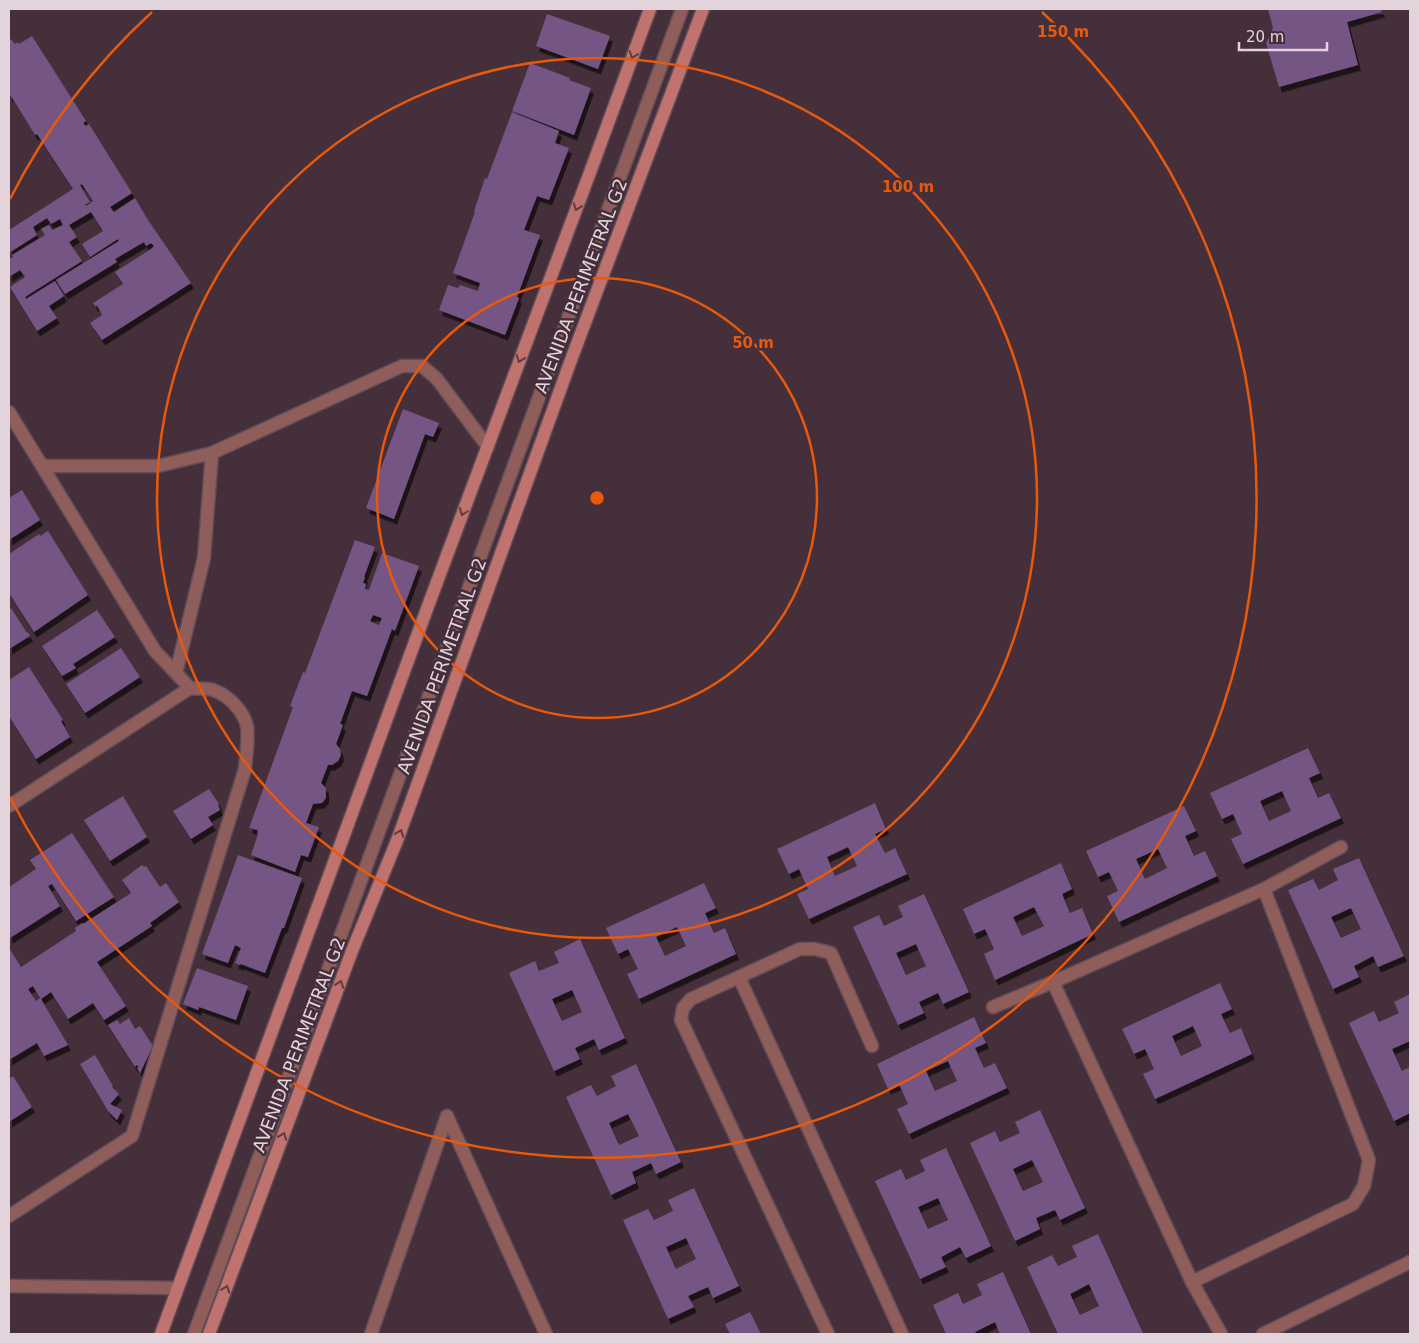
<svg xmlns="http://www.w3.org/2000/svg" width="1419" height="1343" font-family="'DejaVu Sans',sans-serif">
<defs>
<filter id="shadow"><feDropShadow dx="3" dy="5.5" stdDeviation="0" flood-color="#0009"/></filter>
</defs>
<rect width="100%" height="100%" fill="#452f3a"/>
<!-- building -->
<g fill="#745484" fill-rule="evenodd" filter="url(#shadow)">
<polygon points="1268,9 1381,9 1382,12 1347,22 1358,65 1279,87 1266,43 1273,28"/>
<polygon points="547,14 610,36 598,69 536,46"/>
<path d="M32 36 86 121 83 123 86 126 89 124 132 193 110 207 114 212 135 198 148 220 191 283 102 340 90 323 102 315 97 305 95 306 93 303 123 284 115 272 151 249 154 246 151 243 146 246 144 242 115 259 117 262 65 294 56 280 119 241 118 239 90 257 82 244 103 231 91 212 69 225 77 237 69 242 82 261 25 297 26 299 55 281 64 296 49 306 57 318 37 331 10 287 25 277 20 270 9 277V259L13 257 12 255 45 235 41 229 49 225 52 230 63 225 60 219 51 224 47 218 33 227 37 235 9 253V230L73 189 37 134 35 135 11 96 9 97V41L11 39 15 44 18 42 19 44ZM82 184 93 201 86 206 85 205 90 202 80 185Z"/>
<polygon points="530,63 570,78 569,80 591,88 574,135 512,111"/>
<polygon points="512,112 559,131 555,143 569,148 549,200 537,196 524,230 540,235 517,297 519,298 505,335 439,310 448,285 458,288 460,285 478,291 480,283 453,273 475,212 474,211 485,178 487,179"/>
<polygon points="403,409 439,423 433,437 425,434 394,519 366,508"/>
<polygon points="22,490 40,520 9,540 9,498"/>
<polygon points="48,531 88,595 34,632 9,593 9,554 39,534 40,536"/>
<path d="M355 540 375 547 364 577H365L363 583 366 584 365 589 369 590 382 553 419 566 395 631 392 629 367 696 352 691 340 724 343 725 336 744 340 749 341 755 338 761 332 765H328L321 783 326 788V798L322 803 313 804 306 823 319 827 308 857 301 855 295 872 251 855 258 834 257 833 258 830 249 828 293 707 290 706 303 672 305 673ZM373 615 382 618 379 625 370 621Z"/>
<polygon points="11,608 27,633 28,632 30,636 9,649 9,609"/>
<polygon points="97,610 115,637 73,664 76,668 62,676 42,646"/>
<polygon points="121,648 140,677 85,713 66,684"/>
<polygon points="29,667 63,720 61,721 70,737 36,759 9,716 9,680"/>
<path d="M1308 748 1320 773 1309 778 1318 798 1329 793 1341 818 1243 864 1231 839 1242 834 1233 814 1222 819 1210 793ZM1282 791 1291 811 1269 821 1260 801Z"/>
<polygon points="209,789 219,804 218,805 220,810 208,817 213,825 191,839 173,811"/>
<polygon points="123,796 147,837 110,861 84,820"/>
<path d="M875 803 886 829 875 834 885 853 895 848 907 874 809 919 797 894 808 889 799 869 789 874 777 849ZM848 847 857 866 835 876 827 857Z"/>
<path d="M1184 806 1196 831 1185 836 1194 856 1205 851 1217 876 1119 922 1107 896 1118 891 1109 872 1098 877 1086 851ZM1158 849 1167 868 1145 879 1136 859Z"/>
<polygon points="72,833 114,897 76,921 52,884 48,886 60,906 10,938 9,936 9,887 36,869 30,860"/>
<polygon points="238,855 302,878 284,928 282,928 265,973 241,964 240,965 235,963 241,948 235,945 228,963 202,954"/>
<path d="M1359 858 1404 956 1378 967 1373 956 1354 966 1359 977 1333 989 1288 890 1313 879 1319 890 1338 880 1333 869ZM1351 908 1361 929 1341 938 1331 917Z"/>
<path d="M1061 863 1072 889 1062 894 1070 913 1082 908 1093 934 995 980 984 954 994 949 985 929 974 934 963 909ZM1034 907 1044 926 1022 936 1013 917Z"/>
<path d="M142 865 144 867 146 866 160 887 166 883 179 902 150 923 152 926 97 962 126 1006 104 1020 93 1003 68 1019 51 992 41 999 68 1045 44 1056 37 1043 9 1060V948L21 967 76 931 75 928 82 923 83 924 131 893 122 880ZM33 986 40 998 36 1001 28 989Z"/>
<path d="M704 883 716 908 705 913 714 933 725 928 736 954 639 999 627 974 638 969 628 949 618 954 606 928ZM677 927 686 946 665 956 656 937Z"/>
<path d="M924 894 969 992 943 1004 938 993 919 1002 924 1013 898 1025 853 927 879 915 884 926 903 917 898 906ZM916 944 926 966 906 975 896 953Z"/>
<path d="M580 939 625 1038 599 1050 594 1039 575 1048 580 1059 554 1071 509 973 535 961 539 971 559 963 554 952ZM572 990 582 1012 562 1021 552 999Z"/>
<polygon points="197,968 248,986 236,1020 199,1007 198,1010 183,1004"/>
<path d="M1220 983 1232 1009 1221 1014 1230 1033 1241 1028 1252 1054 1155 1099 1143 1074 1154 1069 1145 1049 1134 1054 1122 1029ZM1193 1026 1202 1046 1181 1056 1172 1036Z"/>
<polygon points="1410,994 1410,1041 1392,1049 1402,1071 1410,1067 1410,1113 1394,1121 1349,1023 1374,1011 1379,1022 1399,1013 1394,1002"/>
<path d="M974 1017 986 1043 975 1048 984 1068 995 1063 1007 1088 909 1134 897 1109 908 1104 899 1084 888 1089 877 1064ZM948 1061 957 1081 935 1091 926 1071Z"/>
<polygon points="129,1018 135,1029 140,1026 153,1046 140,1073 137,1068 139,1067 137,1065 135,1067 108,1025 117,1020 120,1024"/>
<polygon points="95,1055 113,1086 112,1087 119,1094 110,1104 122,1110 117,1120 108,1111 80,1064"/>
<path d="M636 1064 681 1162 656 1174 651 1163 632 1172 636 1183 611 1195 566 1097 591 1085 597 1096 616 1086 611 1076ZM628 1114 639 1136 619 1145 609 1123Z"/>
<polygon points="13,1076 32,1107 9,1122 9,1079"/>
<path d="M1040 1110 1085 1208 1060 1220 1055 1210 1036 1218 1040 1229 1015 1241 970 1143 995 1131 1000 1142 1020 1133 1015 1122ZM1032 1160 1043 1182 1023 1191 1013 1169Z"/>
<path d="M946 1148 991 1246 966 1258 960 1247 941 1257 946 1267 920 1279 875 1181 901 1169 906 1180 925 1171 920 1160ZM938 1198 948 1220 928 1229 918 1207Z"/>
<path d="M694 1188 739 1286 713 1298 708 1287 688 1296 694 1307 668 1319 623 1220 648 1209 654 1220 673 1211 668 1200ZM686 1238 696 1259 676 1269 666 1247Z"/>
<path d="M1098 1234 1143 1333 1139 1334H1058L1027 1267 1052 1255 1058 1266 1077 1257 1072 1246ZM1089 1284 1099 1306 1080 1315 1070 1294Z"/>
<polygon points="1003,1272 1031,1334 1000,1334 995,1322 975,1332 976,1334 946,1334 933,1305 958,1293 963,1304 982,1295 977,1284"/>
<polygon points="750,1312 761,1334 730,1334 725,1324"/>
</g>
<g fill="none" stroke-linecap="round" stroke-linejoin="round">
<defs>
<g id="street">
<path d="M9 412 155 651 190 688C197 689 206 688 213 690 228 695 243 710 247 726 249 738 246 756 245 769L132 1136 9 1216"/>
<polyline points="42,466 158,466 212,453 402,366 422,366 437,379 488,447"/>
<polyline points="176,673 204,558 212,453"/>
<polyline points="9,806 190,688"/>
<polyline points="739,977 902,1334"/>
<polyline points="1053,982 1192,1282 1221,1334"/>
<polyline points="993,1007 1053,982 1264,889 1341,847"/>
<polyline points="447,1116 546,1334"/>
<polyline points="1192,1282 1353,1204 1364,1186 1369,1160 1264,889"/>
<polyline points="9,1286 177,1288"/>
<polyline points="194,1334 682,9"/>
<polyline points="371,1334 447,1116"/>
<polyline points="828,1334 681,1020 683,1008 691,999 800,949 815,949 831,953 872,1046"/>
<polyline points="1263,1334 1410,1262"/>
</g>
<g id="secondary">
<polyline points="161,1334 431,598 592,167 650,9"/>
<polyline points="209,1334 352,951 398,838 571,360 703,9"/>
</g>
</defs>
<!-- street casing -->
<use href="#street" stroke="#614d57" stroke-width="15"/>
<!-- secondary casing -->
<use href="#secondary" stroke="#614d57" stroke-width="15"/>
<!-- street -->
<use href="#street" stroke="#8f5e5b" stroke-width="12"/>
<!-- secondary -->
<use href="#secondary" stroke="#bf726e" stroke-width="12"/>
</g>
<!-- one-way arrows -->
<defs><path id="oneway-chevron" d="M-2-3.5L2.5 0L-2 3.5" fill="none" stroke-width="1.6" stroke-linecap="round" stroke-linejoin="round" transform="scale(1.25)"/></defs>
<g stroke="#5d3c44">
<use href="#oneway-chevron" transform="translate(633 55) rotate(110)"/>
<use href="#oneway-chevron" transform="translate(577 207) rotate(110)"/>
<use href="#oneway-chevron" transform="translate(520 359) rotate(110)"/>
<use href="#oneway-chevron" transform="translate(463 512) rotate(111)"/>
<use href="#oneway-chevron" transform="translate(400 833) rotate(-70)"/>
<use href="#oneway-chevron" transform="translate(340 984) rotate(-70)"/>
<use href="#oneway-chevron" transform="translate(283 1136) rotate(-70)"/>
<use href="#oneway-chevron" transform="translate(226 1289) rotate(-70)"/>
</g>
<!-- distance rings -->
<g fill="none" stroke="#e8590c" stroke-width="2.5">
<circle cx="597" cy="498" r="220"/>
<circle cx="597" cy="498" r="440"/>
<path d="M10 199A659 659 0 0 1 152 12M1042 12A659 659 0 1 1 10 797"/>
</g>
<g text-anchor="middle" stroke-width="5" stroke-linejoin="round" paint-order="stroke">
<!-- street labels -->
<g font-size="18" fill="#e3d4db" stroke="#452f3a">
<text transform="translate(581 286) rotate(-69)" y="6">AVENIDA PERIMETRAL G2</text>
<text transform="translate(442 666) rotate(-70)" y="6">AVENIDA PERIMETRAL G2</text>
<text transform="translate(299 1045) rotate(-69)" y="6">AVENIDA PERIMETRAL G2</text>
</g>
</g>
<circle cx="597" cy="498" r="8" fill="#e8590c" stroke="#452f3a" stroke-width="2.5"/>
<g font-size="15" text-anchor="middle" font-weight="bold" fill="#e8590c" stroke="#452f3a" stroke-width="5" stroke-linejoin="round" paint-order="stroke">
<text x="1063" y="37">150 m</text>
<text x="908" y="192">100 m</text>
<text x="753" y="348">50 m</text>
</g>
<!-- border -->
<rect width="1419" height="1343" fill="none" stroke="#e3d4db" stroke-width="20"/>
<!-- scale -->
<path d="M1239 42v8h88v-8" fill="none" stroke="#e3d4db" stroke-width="2.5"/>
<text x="1246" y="42" font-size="15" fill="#e3d4db" stroke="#452f3a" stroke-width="4" paint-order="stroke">20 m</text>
</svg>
